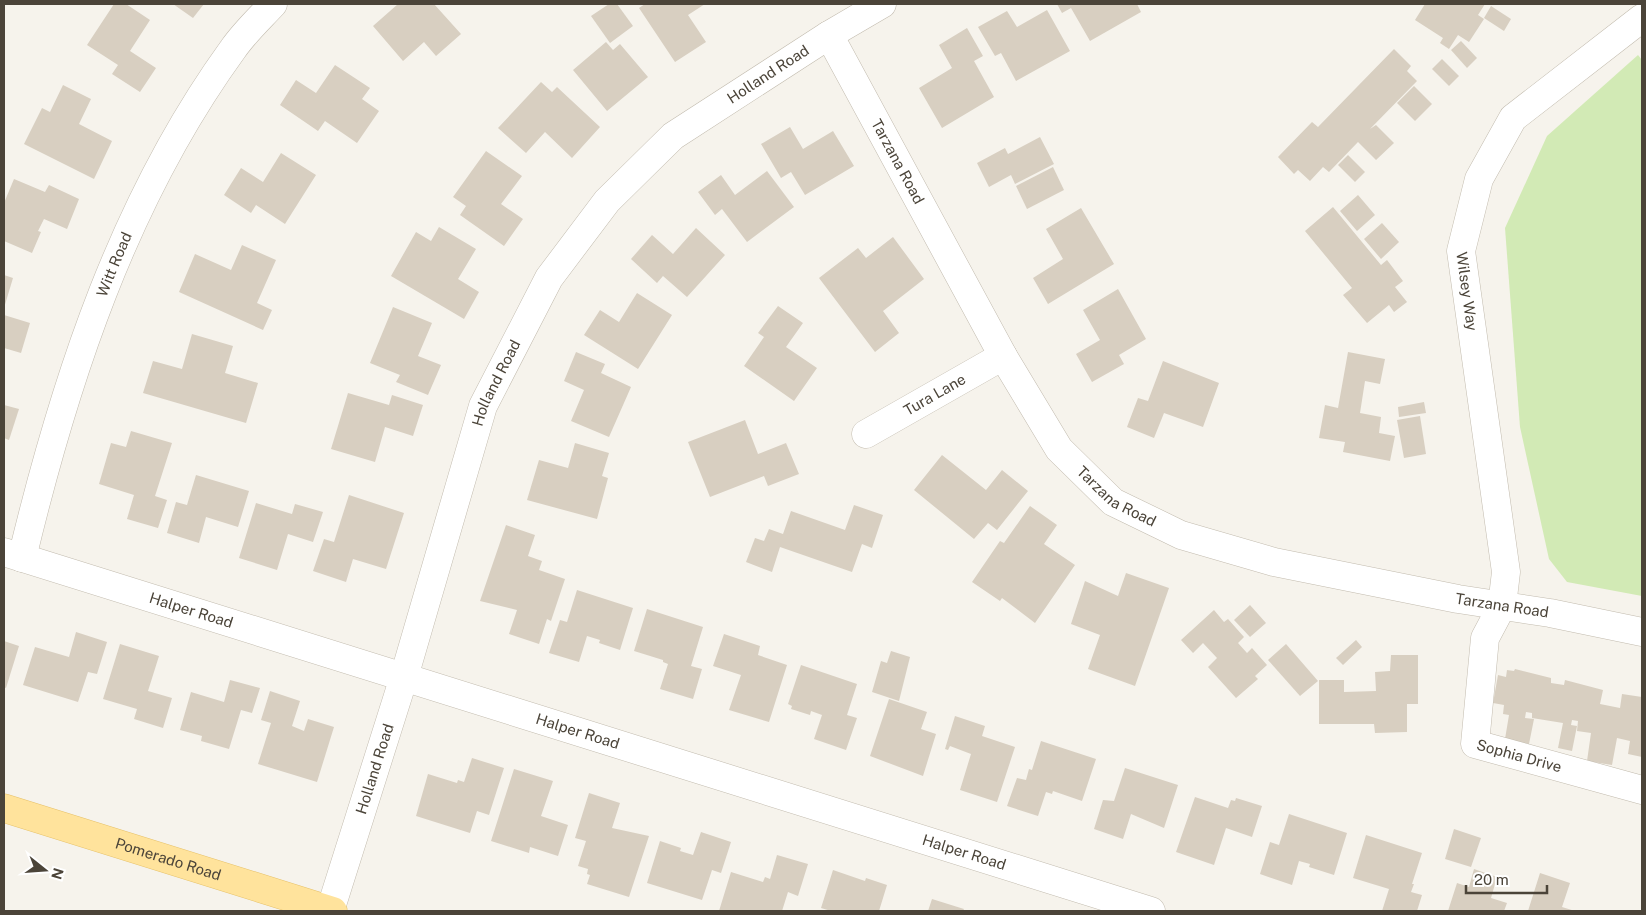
<svg xmlns="http://www.w3.org/2000/svg" width="1646" height="915" font-family="'Public Sans',sans-serif">
<rect width="100%" height="100%" fill="#f6f3ec"/>
<!-- green -->
<polygon fill="#d2eab5" points="1638,55 1642,60 1642,596 1567,582 1549,559 1520,427 1505,228 1547,136"/>
<!-- building -->
<g fill="#d8cfc1">
<polygon points="114,4 126,4 150,20 130,51 156,68 140,92 112,74 118,65 87,45"/>
<polygon points="173,4 204,4 193,18"/>
<polygon points="398,4 434,4 461,34 436,56 424,42 403,61 373,26"/>
<polygon points="609,4 617,4 633,26 610,43 591,16"/>
<polygon points="645,4 705,4 688,15 706,42 675,62 639,8"/>
<polygon points="1057,4 1137,4 1141,12 1090,41 1071,8 1062,13"/>
<polygon points="1425,4 1485,4 1478,15 1484,19 1469,42 1458,35 1449,49 1440,43 1443,38 1415,20"/>
<polygon points="1491,6 1511,19 1504,31 1484,18"/>
<polygon points="1047,10 1070,51 1016,81 1001,53 995,56 978,27 1007,11 1017,27"/>
<polygon points="967,28 983,56 974,61 994,97 942,128 919,88 952,68 939,45"/>
<polygon points="1461,41 1477,58 1467,68 1451,50"/>
<polygon points="606,42 613,50 620,44 648,77 607,111 573,70"/>
<polygon points="1394,49 1411,66 1407,71 1417,81 1370,129 1376,125 1394,143 1376,160 1358,142 1329,172 1323,167 1310,181 1298,170 1294,174 1278,157 1312,122 1318,127"/>
<polygon points="1442,59 1459,76 1449,86 1432,69"/>
<polygon points="335,65 370,88 362,99 379,111 357,143 325,121 318,131 280,105 296,80 316,93"/>
<polygon points="541,82 552,92 557,87 600,127 572,158 545,132 526,153 498,128"/>
<polygon points="63,85 91,99 79,124 112,141 94,179 24,144 42,108 50,112"/>
<polygon points="1414,86 1432,104 1415,121 1397,103"/>
<polygon points="790,127 803,149 833,131 854,166 805,195 791,172 781,178 761,144"/>
<polygon points="1040,137 1054,164 1015,184 1011,175 989,187 977,163 1005,148 1008,154"/>
<polygon points="486,151 522,176 501,204 523,219 504,246 460,215 466,206 453,197"/>
<polygon points="281,153 316,175 285,224 256,205 251,213 224,195 241,168 263,182"/>
<polygon points="1348,155 1365,172 1355,182 1338,165"/>
<polygon points="1053,167 1064,190 1027,209 1016,186"/>
<polygon points="767,171 794,207 747,242 722,209 715,215 698,192 721,175 735,195"/>
<polygon points="14,179 45,192 49,185 79,199 67,229 44,219 38,231 41,232 32,253 4,241 4,203"/>
<polygon points="1358,195 1375,215 1357,231 1340,211"/>
<polygon points="1333,207 1381,265 1387,260 1403,281 1395,287 1407,302 1394,312 1389,305 1367,323 1343,295 1352,288 1305,231"/>
<polygon points="1081,208 1114,264 1048,304 1033,278 1063,259 1046,229"/>
<polygon points="1382,223 1399,242 1381,259 1364,239"/>
<polygon points="439,227 476,249 458,279 479,292 464,319 391,276 416,232 431,241"/>
<polygon points="696,228 725,255 687,297 663,276 657,283 631,259 652,235 673,254"/>
<polygon points="893,237 924,279 883,311 899,333 875,352 819,278 858,248 866,258"/>
<polygon points="242,245 276,260 257,303 272,310 263,330 179,292 195,254 231,270"/>
<polygon points="4,275 13,278 4,308"/>
<polygon points="1118,289 1146,339 1119,355 1124,364 1092,382 1076,354 1100,340 1083,310"/>
<polygon points="637,293 672,315 638,369 584,335 600,310 619,322"/>
<polygon points="778,306 803,323 786,347 817,368 794,401 744,366 764,337 758,333"/>
<polygon points="393,307 432,323 418,356 441,365 428,395 396,382 400,375 370,363"/>
<polygon points="4,315 30,323 21,353 4,348"/>
<polygon points="192,334 233,346 225,373 258,383 246,423 143,393 153,361 182,369"/>
<polygon points="576,352 605,364 601,373 631,387 609,437 571,421 584,390 564,381"/>
<polygon points="1348,352 1385,359 1380,384 1365,381 1360,413 1381,417 1379,433 1395,436 1390,461 1343,452 1345,442 1319,438 1325,405 1338,408"/>
<polygon points="1163,361 1219,383 1203,427 1164,413 1154,438 1127,427 1138,398 1148,401"/>
<polygon points="348,393 389,405 392,395 423,405 413,436 385,427 375,462 331,449"/>
<polygon points="1424,402 1426,413 1399,417 1398,407"/>
<polygon points="4,405 19,409 9,440 4,438"/>
<polygon points="1420,416 1426,454 1404,458 1397,420"/>
<polygon points="745,420 758,454 786,443 799,474 768,486 764,476 710,497 688,442"/>
<polygon points="131,431 172,443 155,496 167,500 158,528 127,519 134,495 99,484 111,443 126,447"/>
<polygon points="575,443 609,453 602,476 608,478 597,519 527,500 539,460 568,468"/>
<polygon points="942,455 986,490 1002,470 1028,491 997,530 988,523 974,539 914,490"/>
<polygon points="196,475 249,491 238,527 206,517 199,543 167,533 176,502 187,505"/>
<polygon points="349,495 404,513 386,569 353,559 346,582 313,571 324,539 334,542"/>
<polygon points="256,503 292,514 295,504 323,512 313,542 288,534 277,570 239,558"/>
<polygon points="854,505 883,515 872,548 862,544 852,572 780,547 772,572 746,562 755,538 764,541 769,529 783,534 791,511 845,530"/>
<polygon points="1030,506 1057,525 1044,544 1075,565 1035,623 1002,598 1000,601 972,582 1000,541 1004,543"/>
<polygon points="506,525 535,535 528,556 542,561 539,570 565,579 551,621 547,619 539,644 509,634 517,610 480,601"/>
<polygon points="1126,573 1169,588 1135,686 1088,669 1100,635 1071,624 1085,581 1118,596"/>
<polygon points="577,590 633,608 620,650 599,643 600,640 587,636 579,662 549,653 560,620 567,622"/>
<polygon points="1250,605 1266,623 1250,637 1234,620"/>
<polygon points="647,609 703,627 691,666 702,669 693,699 660,689 668,664 663,662 663,660 634,651"/>
<polygon points="1214,610 1224,622 1228,619 1244,637 1238,643 1247,653 1252,648 1267,665 1255,676 1258,679 1236,698 1208,667 1217,658 1203,643 1193,653 1181,640"/>
<polygon points="76,632 107,642 97,674 88,672 78,702 23,685 35,647 69,657"/>
<polygon points="724,634 760,646 758,655 787,665 769,722 729,710 741,675 713,666"/>
<polygon points="1356,640 1362,647 1343,665 1336,658"/>
<polygon points="4,641 19,646 6,688 4,687"/>
<polygon points="120,644 159,656 148,691 172,698 163,728 134,719 137,709 103,699"/>
<polygon points="1286,644 1318,681 1300,696 1268,660"/>
<polygon points="891,651 910,657 899,701 872,692 881,661 887,663"/>
<polygon points="1391,655 1418,655 1418,704 1407,704 1407,732 1375,733 1374,724 1319,724 1319,680 1344,680 1344,692 1376,691 1375,672 1390,671"/>
<polygon points="801,665 857,684 847,715 857,718 846,750 814,739 822,715 811,711 810,715 791,709 792,706 788,704"/>
<polygon points="1515,669 1551,678 1551,683 1564,685 1565,680 1603,690 1600,704 1620,708 1622,694 1642,697 1642,757 1628,754 1630,741 1617,738 1612,765 1587,761 1591,733 1577,731 1578,721 1572,720 1571,725 1577,726 1572,751 1558,748 1563,723 1532,718 1532,713 1526,712 1525,718 1534,719 1529,744 1505,739 1509,715 1503,714 1504,705 1493,703 1498,675 1506,677 1507,670 1514,671"/>
<polygon points="230,680 260,688 252,713 241,710 229,749 201,741 202,736 180,730 191,692 224,702"/>
<polygon points="270,691 300,701 292,726 304,731 308,719 334,727 317,782 258,764 271,723 261,720"/>
<polygon points="889,699 927,712 921,729 936,734 923,776 870,756"/>
<polygon points="955,716 985,726 982,736 1015,747 997,802 960,790 971,754 950,746 948,750 945,749"/>
<polygon points="1041,741 1096,759 1082,801 1053,791 1052,794 1046,792 1038,816 1007,806 1017,778 1026,780 1029,769 1032,770"/>
<polygon points="472,758 504,768 489,815 477,811 470,833 416,816 428,774 457,783 458,780 464,782"/>
<polygon points="1125,768 1178,785 1164,828 1131,814 1123,839 1094,829 1103,800 1114,801"/>
<polygon points="514,769 553,781 541,816 568,825 558,856 530,847 529,853 491,841"/>
<polygon points="589,793 620,803 612,828 649,836 629,897 587,884 590,875 587,874 588,869 578,866 586,841 575,838"/>
<polygon points="1195,797 1228,808 1231,800 1235,801 1236,798 1262,806 1252,837 1226,828 1214,865 1176,852"/>
<polygon points="1289,814 1347,833 1334,875 1309,867 1310,864 1299,861 1292,885 1260,874 1270,842 1279,845"/>
<polygon points="1454,829 1481,838 1471,867 1445,859"/>
<polygon points="701,832 731,842 721,873 712,870 702,900 647,883 660,841 681,848 680,851 693,855"/>
<polygon points="1366,835 1422,853 1412,884 1414,884 1411,892 1422,895 1417,911 1382,911 1389,889 1353,878"/>
<polygon points="777,855 808,864 798,896 788,892 782,911 719,911 731,872 763,882 765,877 770,879"/>
<polygon points="1474,869 1497,877 1491,898 1507,903 1504,911 1448,911 1457,883 1469,887"/>
<polygon points="833,870 865,881 866,878 887,885 879,911 831,911 821,908"/>
<polygon points="1540,873 1570,883 1562,907 1575,911 1528,911"/>
<polygon points="932,899 964,909 963,911 928,911"/>
</g>
<g fill="none" stroke-linecap="round" stroke-linejoin="round">
<defs>
<g id="minor">
<path id="s1" d="M1642 18 1513 118 1479 179 1461 251 1506 572 1502 606 1485 638 1475 744 1642 790"/>
<path id="s2" d="M829 35 1003 356 1059 449 1113 502 1181 535 1274 562 1458 599 1550 613 1642 632"/>
<path id="s3" d="M866 434 1003 356"/>
<path id="s4" d="M4 552 1151 911"/>
<path id="s5" d="M22 558C65 379 124 199 233 49 244 33 260 18 273 4"/>
<path id="s6" d="M330 911 404 677 483 406 549 278 607 201 673 136 829 35 882 4"/>
</g>
<g id="primary">
<path id="s7" d="M4 808 333 911"/>
</g>
</defs>
<!-- minor casing -->
<use href="#minor" stroke="#c2bbae" stroke-width="29"/>
<!-- primary casing -->
<use href="#primary" stroke="#e6c16a" stroke-width="29"/>
<!-- minor -->
<use href="#minor" stroke="#fff" stroke-width="28"/>
<!-- primary -->
<use href="#primary" stroke="#ffe39c" stroke-width="28"/>
</g>
<g text-anchor="middle" stroke-width="4.5" stroke-linejoin="round" paint-order="stroke">
<!-- street labels -->
<g font-size="15" fill="#4b4439" stroke="#fff">
<text dy="5" stroke="none"><textPath href="#s6" startOffset="974">Holland Road</textPath></text>
<text dy="5" stroke="none"><textPath href="#s2" startOffset="144">Tarzana Road</textPath></text>
<text dy="5" stroke="none"><textPath href="#s5" startOffset="308">Witt Road</textPath></text>
<text dy="5" stroke="none"><textPath href="#s1" startOffset="348">Wilsey Way</textPath></text>
<text dy="5" stroke="none"><textPath href="#s6" startOffset="554">Holland Road</textPath></text>
<text dy="5" stroke="none"><textPath href="#s3" startOffset="79">Tura Lane</textPath></text>
<text dy="5" stroke="none"><textPath href="#s2" startOffset="549">Tarzana Road</textPath></text>
<text dy="5" stroke="none"><textPath href="#s2" startOffset="954">Tarzana Road</textPath></text>
<text dy="5" stroke="none"><textPath href="#s4" startOffset="196">Halper Road</textPath></text>
<text dy="5" stroke="none"><textPath href="#s4" startOffset="601">Halper Road</textPath></text>
<text dy="5" stroke="none"><textPath href="#s1" startOffset="854">Sophia Drive</textPath></text>
<text dy="5" stroke="none"><textPath href="#s6" startOffset="149">Holland Road</textPath></text>
<text dy="5" stroke="none"><textPath href="#s4" startOffset="1006">Halper Road</textPath></text>
<text dy="5" stroke="none"><textPath href="#s7" startOffset="172">Pomerado Road</textPath></text>
</g>
</g>
<!-- border -->
<rect width="1646" height="915" fill="none" stroke="#4b4439" stroke-width="10"/>
<!-- north arrow -->
<g transform="translate(45 870) rotate(107)" stroke="#ffffff" stroke-width="4" paint-order="stroke">
<path d="M0-4L9 19L0 12L-9 19Z" fill="#4b4439"/>
<text y="-8" font-size="14" font-weight="bold" text-anchor="middle" fill="#4b4439">N</text>
</g>
<!-- scale -->
<path d="M1466 885v8h81v-8" fill="none" stroke="#4b4439" stroke-width="2.5"/>
<text x="1474" y="885" font-size="15" fill="#4b4439" stroke="#ffffff" stroke-width="4" paint-order="stroke">20 m</text>
</svg>
